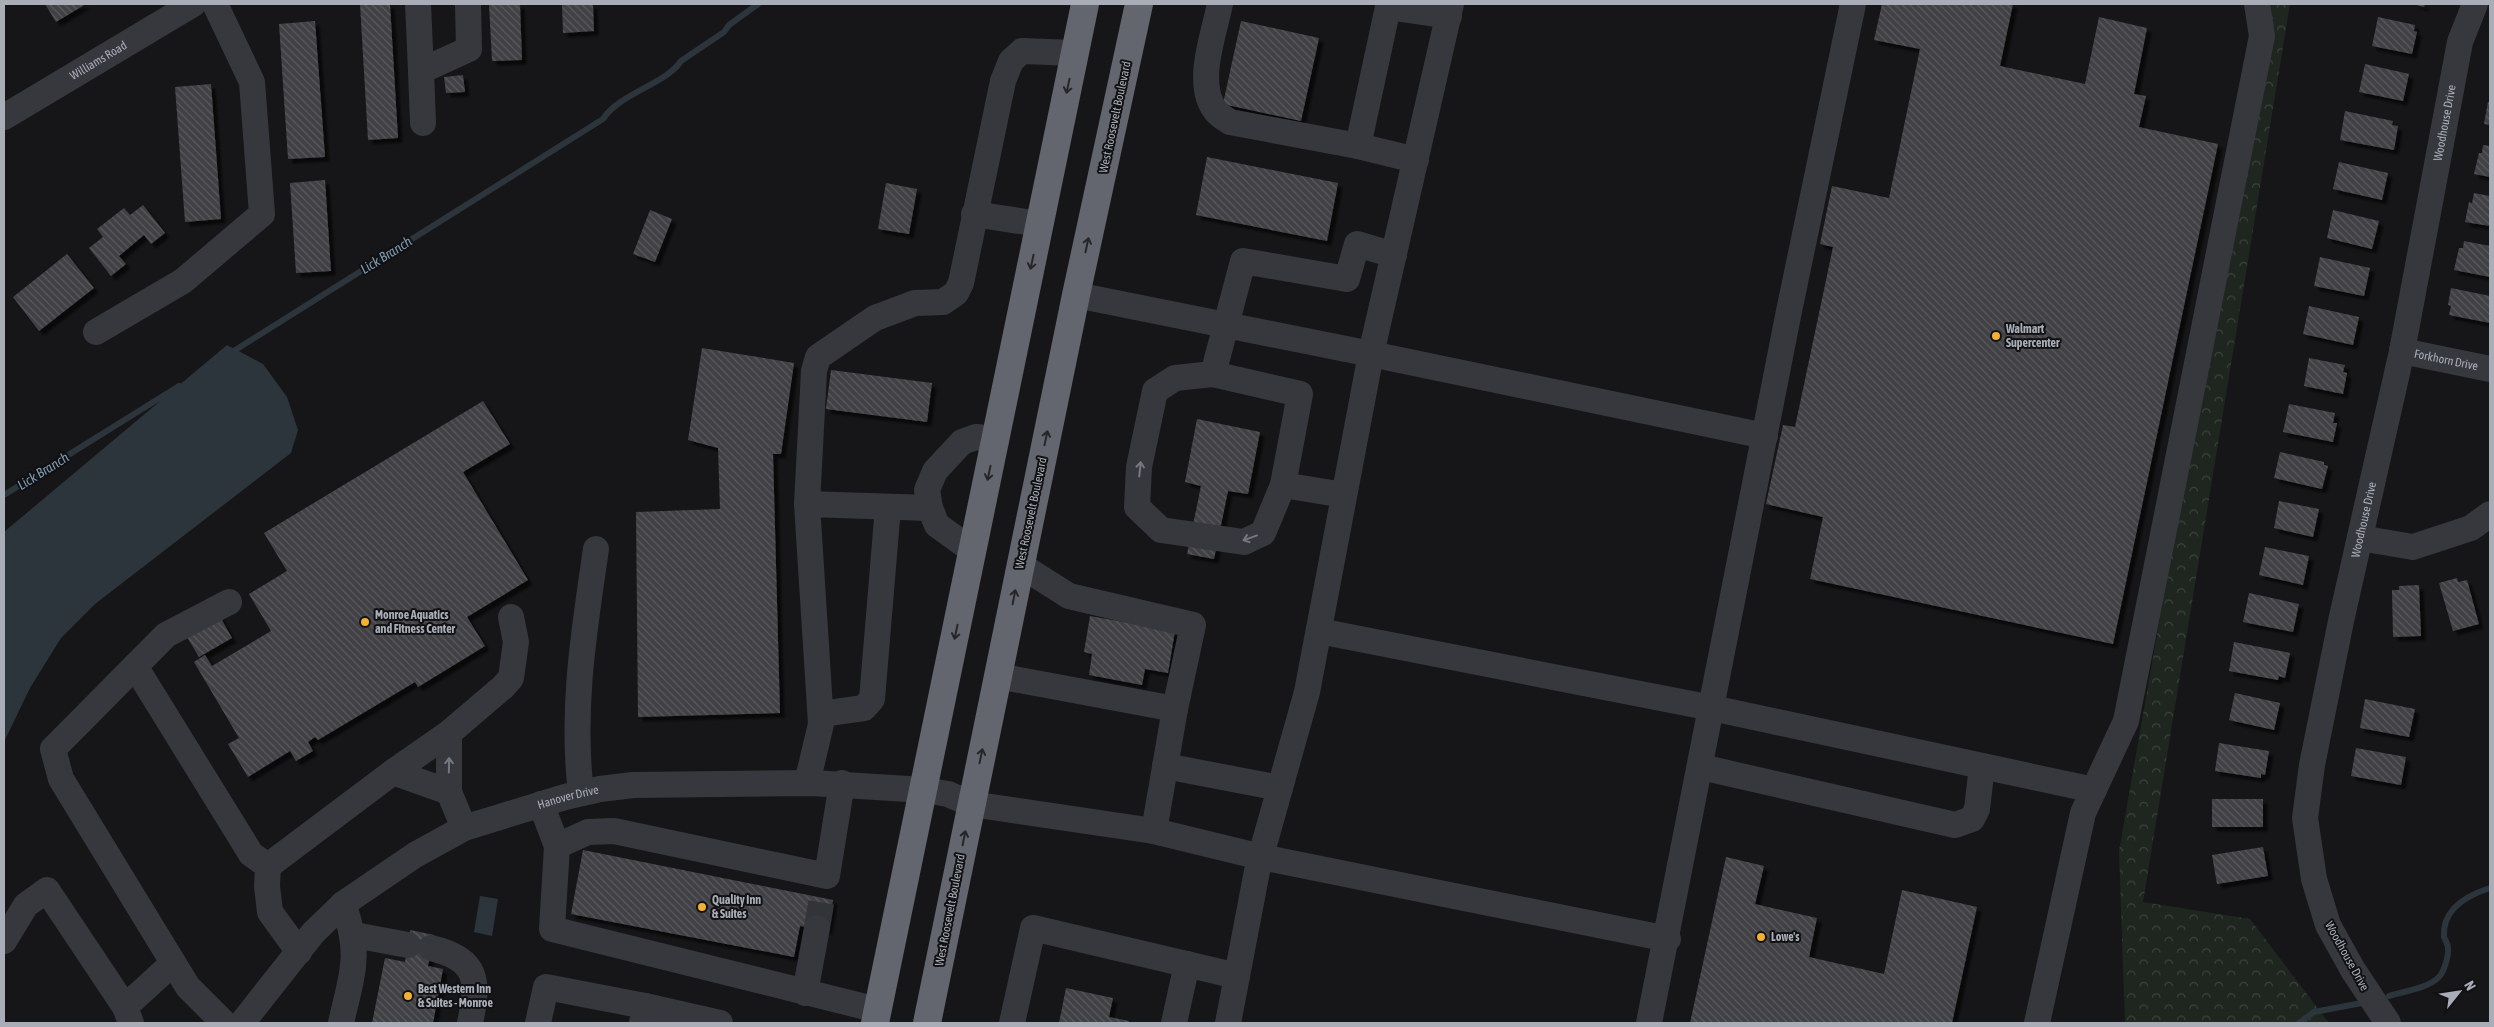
<svg xmlns="http://www.w3.org/2000/svg" width="2494" height="1027" font-family="'Asap Condensed',sans-serif">
<defs>
<pattern id="forest-crowns" width="20" height="18" patternUnits="userSpaceOnUse" patternTransform="scale(1.25)"><rect width="20" height="18" fill="#1e261f"/><path d="M2 6a3 3 0 1 1 6 0M12 15a3 3 0 1 1 6 0" fill="none" stroke="#3c433d"/></pattern>
<pattern id="building-back-hatch" width="6" height="6" patternUnits="userSpaceOnUse" patternTransform="scale(1.25)"><rect width="6" height="6" fill="#404145"/><path d="M-1 5l2 2M0 0l6 6M5-1l2 2" fill="none" stroke="#595a5e"/></pattern>
<filter id="shadow"><feDropShadow dx="4.5" dy="4.5" stdDeviation="1" flood-color="#0009"/></filter>
</defs>
<rect width="100%" height="100%" fill="#161618"/>
<!-- forest -->
<polygon fill="url(#forest-crowns)" points="2268,4 2290,4 2143,902 2250,919 2329,1023 2125,1023 2119,851"/>
<!-- water -->
<g fill="#2c353c">
<polygon points="227,345 263,364 287,397 298,430 291,453 95,604 61,638 30,688 4,742 4,532"/>
<polygon points="480,896 498,899 492,936 474,932"/>
</g>
<g fill="none" stroke-linecap="round" stroke-linejoin="round">
<!-- stream -->
<g stroke="#2c353c" stroke-width="6">
<path d="M229 354 603 119C620 93 666 84 681 61L724 32 729 25 758 4"/>
<polyline points="4,495 179,386"/>
<path d="M2389 996C2404 991 2427 989 2439 977 2444 972 2449 955 2448 948 2448 944 2445 940 2444 937 2442 909 2468 895 2490 888"/>
<polyline points="2299,1023 2314,1012 2362,1003"/>
</g>
</g>
<!-- building -->
<g fill="url(#building-back-hatch)" filter="url(#shadow)">
<polygon points="45,4 86,4 56,22"/>
<polygon points="360,4 390,4 398,138 368,140"/>
<polygon points="489,4 520,4 522,60 492,61"/>
<polygon points="562,4 593,4 594,31 563,33"/>
<polygon points="1882,4 2013,4 2000,66 2085,84 2099,17 2147,28 2134,94 2146,96 2139,127 2218,144 2113,644 1810,579 1823,517 1766,504 1783,425 1795,427 1833,247 1820,244 1832,186 1889,198 1920,49 1874,40"/>
<polygon points="2413,4 2425,4 2424,7"/>
<polygon points="2378,17 2415,25 2414,31 2417,32 2412,54 2372,46"/>
<polygon points="315,21 325,157 288,159 279,24"/>
<polygon points="1241,21 1319,38 1301,121 1223,104"/>
<polygon points="2365,64 2409,74 2403,101 2359,92"/>
<polygon points="463,75 465,92 446,93 444,77"/>
<polygon points="211,84 221,219 185,222 175,87"/>
<polygon points="2488,102 2490,102 2490,125 2484,124"/>
<polygon points="2345,111 2393,121 2392,125 2398,126 2394,150 2340,140"/>
<polygon points="2483,145 2490,146 2490,177 2474,174 2479,153 2482,153"/>
<polygon points="1207,157 1338,183 1327,241 1196,215"/>
<polygon points="2339,162 2388,173 2382,200 2333,189"/>
<polygon points="325,180 331,271 296,273 290,183"/>
<polygon points="886,183 917,189 909,234 878,229"/>
<polygon points="2474,193 2490,196 2490,226 2465,222 2469,202 2472,203"/>
<polygon points="143,205 165,233 151,244 144,235 119,256 126,264 111,276 89,248 103,237 97,229 124,208 130,215"/>
<polygon points="650,210 672,219 655,262 633,254"/>
<polygon points="2333,210 2379,221 2372,249 2327,238"/>
<polygon points="2464,241 2490,246 2490,277 2454,270 2459,248 2463,248"/>
<polygon points="67,254 94,288 39,331 13,297"/>
<polygon points="2320,257 2370,268 2364,296 2314,286"/>
<polygon points="2451,288 2490,296 2490,323 2449,315 2451,306 2448,305"/>
<polygon points="2309,306 2359,317 2353,345 2303,334"/>
<polygon points="702,348 794,363 781,454 773,454 780,713 638,717 636,512 720,509 718,448 688,440"/>
<polygon points="2309,358 2345,365 2343,372 2347,373 2343,394 2304,386"/>
<polygon points="831,370 932,383 927,422 826,409"/>
<polygon points="483,401 510,444 463,472 528,580 467,617 485,646 418,687 415,682 318,740 315,737 308,742 313,751 296,761 290,751 248,777 228,744 239,738 194,662 205,655 212,666 271,631 249,594 287,571 264,533"/>
<polygon points="2289,404 2335,413 2333,423 2337,423 2333,442 2283,432"/>
<polygon points="1197,419 1260,432 1248,494 1228,491 1214,559 1187,554 1201,486 1185,482"/>
<polygon points="2280,452 2324,462 2324,465 2328,466 2322,489 2274,478"/>
<polygon points="2279,501 2319,509 2313,537 2274,528"/>
<polygon points="2265,547 2309,556 2303,585 2259,575"/>
<polygon points="2457,578 2458,582 2467,580 2479,624 2453,631 2439,583"/>
<polygon points="2419,585 2421,636 2393,637 2392,590 2399,590 2399,586"/>
<polygon points="2249,593 2299,604 2293,632 2243,622"/>
<polygon points="218,613 232,638 199,657 184,632"/>
<polygon points="1090,616 1175,631 1168,673 1145,669 1142,685 1089,675 1092,654 1084,652"/>
<polygon points="2234,642 2290,653 2285,678 2279,676 2278,680 2229,671"/>
<polygon points="2235,693 2280,703 2274,730 2229,720"/>
<polygon points="2365,699 2415,709 2409,737 2360,728"/>
<polygon points="2219,743 2269,751 2265,775 2261,774 2261,778 2215,771"/>
<polygon points="2356,748 2406,757 2401,785 2351,776"/>
<rect x="2212" y="799" width="51" height="28"/>
<polygon points="2263,847 2268,876 2217,884 2212,855"/>
<polygon points="583,850 833,900 828,930 800,926 794,957 571,914"/>
<polygon points="1726,857 1764,866 1755,904 1817,918 1809,957 1884,974 1902,890 1977,907 1952,1023 1690,1023"/>
<polygon points="410,930 434,935 428,966 443,969 433,1023 372,1023 385,958 405,962"/>
<polygon points="1066,988 1113,998 1109,1017 1129,1021 1128,1023 1059,1023"/>
</g>
<g fill="none" stroke-linecap="round" stroke-linejoin="round">
<!-- minor-tunnel -->
<polyline stroke="#333438" stroke-width="26" stroke-dasharray="26 13" stroke-linecap="butt" points="817,928 822,898"/>
<!-- minor -->
<g stroke="#37383d" stroke-width="26">
<polyline points="418,4 421,71 469,49 468,4"/>
<path d="M1220 4C1214 34 1195 83 1215 110 1218 115 1226 119 1230 122L1358 146"/>
<polyline points="1451,4 1371,354 1765,436"/>
<polyline points="421,71 423,123"/>
<path id="s1" d="M4 117 193 4"/>
<polyline points="1416,160 1358,146 1388,7 1449,16"/>
<polyline points="974,214 1039,224"/>
<polyline points="1076,295 1371,354 1307,692 1258,866 1228,1023"/>
<polyline points="96,332 183,281 262,214 252,82 215,4"/>
<path id="s2" d="M2402 351 2490 369"/>
<polyline points="1213,374 1175,378 1155,391 1139,467 1137,507 1161,530 1244,542 1263,533 1283,485"/>
<polyline points="1344,495 1283,485 1300,394 1213,374 1243,261 1347,279 1357,244 1394,255"/>
<polyline points="807,504 814,371 818,357 875,318 915,303 943,302 956,293 961,283 1003,81 1011,61 1022,51 1075,53"/>
<polyline points="2360,538 2413,547 2471,528 2490,514"/>
<polyline points="973,551 937,525 930,508 927,490 935,471 962,442 976,437 996,439"/>
<polyline points="1020,565 1069,596 1193,625 1175,709"/>
<polyline points="1319,631 1712,708 2094,790"/>
<polyline points="135,666 251,854 268,866 267,886 270,912 299,952"/>
<polyline points="998,676 1175,709 1154,831 1261,857 1668,939"/>
<polyline points="821,714 864,708 872,699 888,507"/>
<polyline points="449,733 449,792 464,828"/>
<polyline points="1165,766 1280,788"/>
<polyline points="1701,767 1955,825 1972,819 1977,809 1982,766"/>
<polyline points="393,772 449,792"/>
<polyline points="807,783 821,724 807,504 930,508"/>
<polyline points="842,783 827,876 614,831 588,832 557,846 552,929 878,1010"/>
<path d="M581 793C571 710 584 631 596 549"/>
<polyline points="541,804 557,846"/>
<polyline points="268,866 393,772 449,733 503,687 511,678 516,642 511,617"/>
<polyline points="354,935 408,945"/>
<polyline points="4,941 26,905 47,890 125,1007"/>
<path d="M431 948C478 959 479 980 470 1023"/>
<polyline points="805,993 817,928"/>
<polyline points="645,1006 720,1023"/>
<polyline points="131,1023 125,1007 173,963"/>
<polyline points="224,1023 188,987 61,779 53,749 166,635 229,602"/>
<path id="s3" d="M242 1023 313 933 343 904 415 855 464 828 565 797 600 789 633 785 812 783 924 790 948 794 971 804 1154 831"/>
<path d="M341 1023C352 974 362 954 343 904"/>
<polyline points="538,1023 546,987 645,1006 642,1023"/>
<polyline points="1012,1023 1033,928 1237,976"/>
<polyline points="1174,1023 1187,964"/>
<polyline points="1649,1023 1788,316 1853,4"/>
<polyline points="2037,1023 2083,813 2126,721 2262,36 2257,4"/>
<path id="s4" d="M2388 1023 2353 970 2328 925 2314 879 2305 818 2312 765 2341 621 2402 351 2460 42 2475 4"/>
</g>
<!-- highway -->
<g stroke="#63666e" stroke-width="28">
<polyline points="875,1023 1085,4"/>
<polyline points="927,1023 1076,295 1139,4"/>
</g>
</g>
<!-- one-way arrows -->
<defs><path id="oneway-shaft" d="M-6 0H5M1.5-3L5.5 0L1.5 3" fill="none" stroke-width="1.6" stroke-linecap="round" stroke-linejoin="round" transform="scale(1.25)"/></defs>
<g stroke="#26262a">
<use href="#oneway-shaft" transform="translate(1068 86) rotate(102)"/>
<use href="#oneway-shaft" transform="translate(1087 245) rotate(-78)"/>
<use href="#oneway-shaft" transform="translate(1032 262) rotate(102)"/>
<use href="#oneway-shaft" transform="translate(1046 438) rotate(-78)"/>
<use href="#oneway-shaft" transform="translate(989 473) rotate(102)"/>
<use href="#oneway-shaft" transform="translate(1014 597) rotate(-79)"/>
<use href="#oneway-shaft" transform="translate(956 632) rotate(102)"/>
<use href="#oneway-shaft" transform="translate(981 756) rotate(-78)"/>
<use href="#oneway-shaft" transform="translate(964 838) rotate(-79)"/>
</g>
<g stroke="#757881">
<use href="#oneway-shaft" transform="translate(1140 469) rotate(-84)"/>
<use href="#oneway-shaft" transform="translate(1250 538) rotate(160)"/>
<use href="#oneway-shaft" transform="translate(449 765) rotate(-89)"/>
</g>
<!-- markers -->
<g fill="#f2b134" stroke="#111113" stroke-width="2">
<circle cx="1996" cy="336" r="5"/>
<circle cx="365" cy="622" r="5"/>
<circle cx="702" cy="907" r="5"/>
<circle cx="1761" cy="937" r="5"/>
<circle cx="408" cy="996" r="5"/>
</g>
<g text-anchor="middle" stroke-width="4" stroke-linejoin="round" paint-order="stroke">
<!-- street labels -->
<g font-size="12" fill="#a8adb8" stroke="#111113">
<text dy="4" stroke="none"><textPath href="#s1" startOffset="110">Williams Road</textPath></text>
<text transform="translate(1115 117) rotate(-78)" y="4">West Roosevelt Boulevard</text>
<text dy="4" stroke="none"><textPath href="#s4" startOffset="934">Woodhouse Drive</textPath></text>
<text dy="4" stroke="none"><textPath href="#s2" startOffset="45">Forkhorn Drive</textPath></text>
<text transform="translate(1031 513) rotate(-78)" y="4">West Roosevelt Boulevard</text>
<text dy="4" stroke="none"><textPath href="#s4" startOffset="529">Woodhouse Drive</textPath></text>
<text dy="4" stroke="none"><textPath href="#s3" startOffset="408">Hanover Drive</textPath></text>
<text transform="translate(950 910) rotate(-79)" y="4">West Roosevelt Boulevard</text>
<text transform="translate(2347 956) rotate(61)" y="4">Woodhouse Drive</text>
</g>
<!-- poi labels -->
<g font-size="12" font-weight="bold" fill="#a8adb8" stroke="#111113" text-anchor="start">
<text x="2006" y="333">Walmart<tspan x="2006" dy="14">Supercenter</tspan></text>
<text x="375" y="619">Monroe Aquatics<tspan x="375" dy="14">and Fitness Center</tspan></text>
<text x="712" y="904">Quality Inn<tspan x="712" dy="14">&amp; Suites</tspan></text>
<text x="1771" y="941">Lowe's</text>
<text x="418" y="993">Best Western Inn<tspan x="418" dy="14">&amp; Suites - Monroe</tspan></text>
</g>
<!-- water labels -->
<g font-size="14" font-style="italic" fill="#7f9bb3" stroke="#111113">
<text transform="translate(386 255) rotate(-32)" y="5">Lick Branch</text>
<text transform="translate(43 471) rotate(-32)" y="5">Lick Branch</text>
</g>
</g>
<!-- border -->
<rect width="2494" height="1027" fill="none" stroke="#a8adb8" stroke-width="10"/>
<!-- north arrow -->
<g transform="translate(2459 992) rotate(60)" stroke="#111113" stroke-width="4" paint-order="stroke">
<path d="M0-4L9 19L0 12L-9 19Z" fill="#a8adb8"/>
<text y="-8" font-size="14" font-weight="bold" text-anchor="middle" fill="#a8adb8">N</text>
</g>
</svg>
